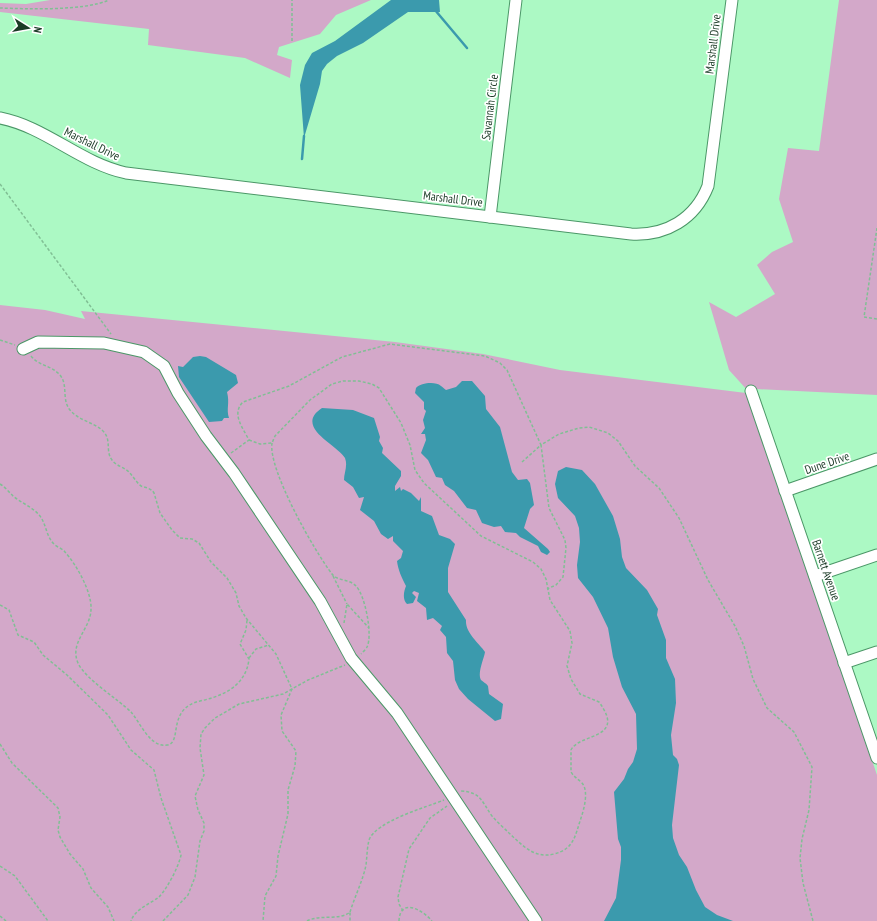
<svg xmlns="http://www.w3.org/2000/svg" width="877" height="921" font-family="'PT Sans Narrow',sans-serif">
<rect width="100%" height="100%" fill="#acf9c4"/>
<!-- green -->
<g fill="#d3a8c9">
<polygon points="50,0 371,0 336,15 320,34 279,47 277,55 292,60 290,78 245,58 148,45 149,29 0,12 0,3 26,4"/>
<polygon points="839,0 877,0 877,395 756,389 748,391 729,370 709,302 736,317 775,294 757,265 772,252 793,242 779,199 788,148 819,151"/>
<polygon points="0,305 45,310 85,319 81,311 395,342 483,354 560,370 746,393 877,775 877,921 0,921"/>
</g>
<!-- water -->
<g fill="#3b9aad">
<polygon points="391,0 439,0 440,12 408,12 363,43 337,56 327,64 322,71 320,84 304,138 300,85 305,65 312,53 335,41"/>
<path d="M200 356 206 357 236 375 238 383 227 392C230 403 226 409 229 418H224L222 421 209 422 179 377 178 366 183 367 193 357Z"/>
<path d="M462 381H472L485 396 486 409 500 427 512 472 518 480 527 479 530 483 534 505 530 509 524 528 548 549 550 552 547 555 541 552 538 546 520 537 516 533 505 532 501 526 494 527 482 523 476 510 467 508 454 491 445 485 442 478 436 477 428 460 421 453 426 440 425 434H421L425 428 423 420 426 411 424 409V402L415 393 416 388C421 383 435 381 441 386 443 387 444 389 446 390L456 387Z"/>
<path d="M322 408 353 410 374 418 380 437 379 441 383 448 382 453 401 471V476L395 486V491L400 487 401 491 403 489 411 493 419 501 421 497V511L432 516 439 535 450 539 455 544 448 568V592L466 620C465 633 479 643 485 652 484 659 477 673 481 680 483 682 486 683 488 686L489 694 503 704 501 719 495 721 468 699 459 689 455 680 453 661 447 653 446 637 440 630 442 626 433 618 427 620 426 608 417 601 419 593 414 591 412 593 416 597 413 603 407 604C402 599 404 591 406 586 402 578 398 570 397 561L401 558 403 551 393 541V536L388 539 381 534 374 521 360 510 364 497 359 498 353 487 344 480C344 473 348 466 345 458 338 445 293 427 322 408Z"/>
<polygon points="566,467 582,470 595,484 613,516 620,539 622,557 626,568 647,590 658,609 657,615 666,640 666,658 675,679 676,703 671,735 673,755 677,759 679,765 672,825 673,838 679,855 687,867 696,890 705,907 717,915 733,921 604,921 616,898 621,860 621,847 618,839 614,792 624,779 628,769 633,762 637,749 636,714 622,687 613,657 608,628 593,597 578,578 577,565 580,542 579,528 575,516 558,498 555,484 558,471"/>
</g>
<g fill="none" stroke-linecap="round" stroke-linejoin="round">
<!-- stream -->
<g stroke="#3b9aad" stroke-width="2.5">
<polyline points="435,10 467,48"/>
<polyline points="302,159 304,136"/>
</g>
<defs>
<g id="minor">
<path d="M0 118C46 127 80 163 126 173L631 234C666 236 695 219 708 186L732 0"/>
<polyline points="490,217 516,0"/>
<polyline points="23,349 38,342 104,343 144,352 164,366 178,393 206,436 234,473 320,601 351,658 397,713 536,921"/>
<polyline points="751,391 877,758"/>
<polyline points="785,491 877,459"/>
<polyline points="815,576 877,555"/>
<polyline points="844,663 877,652"/>
</g>
</defs>
<!-- minor casing -->
<use href="#minor" stroke="#4b9767" stroke-width="13"/>
<!-- path -->
<g stroke="#80bf94" stroke-width="1.5" stroke-dasharray="3 2" stroke-linecap="butt">
<path d="M0 8C29 9 84 11 109 0"/>
<polyline points="292,41 292,0"/>
<polyline points="0,184 111,334"/>
<polyline points="877,228 864,317 877,319"/>
<polyline points="0,340 15,345"/>
<path d="M31 356C39 366 50 365 59 374 69 384 61 399 70 410 79 421 94 422 103 431 112 440 105 451 112 460 116 466 124 467 129 472 133 476 136 482 141 486 146 488 151 488 154 493L160 513 172 530 180 538 192 539 199 543 211 562 227 578 236 593 239 606 246 618 276 654 292 689 281 715 282 731 296 751 295 766 288 790V814L278 856 276 876 265 896 263 921"/>
<path d="M249 440 260 444 272 443 275 436 310 400 332 384 343 381H359L372 384 379 388 401 423 410 445 415 470 424 483 481 536 533 562 541 569 546 579 550 600 570 631 572 643 567 666 571 679 580 694 599 702C627 740 579 733 571 750V772C574 777 578 779 582 783 589 791 584 809 581 818 575 836 574 849 554 854 534 859 522 845 509 833 504 828 497 822 492 816 482 802 481 792 461 791"/>
<path d="M272 443C268 470 315 552 332 574 337 581 350 579 356 586 365 595 373 635 367 647 366 649 363 652 361 654"/>
<path d="M231 453 249 440C243 428 231 414 243 402L289 386 342 357 390 344 485 356 500 363 507 370 541 445 559 434 579 428 589 427 608 433 618 441 635 466 659 488 679 518 708 580 735 626 744 646 753 679 767 708 794 732 812 767 809 810 802 839 800 858 803 883 813 921"/>
<polyline points="522,462 541,445 549,508 565,540 566,548 563,577 556,585 547,589"/>
<path d="M0 484C5 487 9 492 13 496 21 503 33 507 40 516 46 524 46 535 53 543 56 547 62 548 65 552 76 564 92 592 91 609 91 629 69 642 78 663 85 679 118 699 131 712 140 722 150 748 167 745 183 743 166 709 200 701 223 696 246 686 249 659L240 644 246 630 247 620"/>
<polyline points="333,576 347,604"/>
<path d="M0 605 9 610 18 635 34 642 43 655 67 675 108 715 131 750 154 770 161 798 181 855C179 866 167 889 159 897 150 904 135 909 131 921"/>
<polyline points="344,623 347,604 369,628"/>
<polyline points="249,658 256,649 269,645"/>
<polyline points="0,744 12,763 58,808 60,817 58,830 60,837 70,854 83,869 91,888 108,907 114,921"/>
<polyline points="0,866 15,876 48,921"/>
<polyline points="403,911 399,904 398,897 409,849 430,818 447,806"/>
<path d="M350 912C355 896 363 880 366 865 367 857 367 848 369 840 376 821 427 807 444 800"/>
<polyline points="0,916 6,921"/>
<polyline points="163,921 188,895 195,877 200,841 204,831 204,823 198,810 195,796 204,775 200,748 201,734 205,728 215,718 239,704 283,694 308,680 345,665"/>
<path d="M307 921C320 914 340 921 350 912V921"/>
<path d="M399 921C400 897 423 910 432 921"/>
</g>
<!-- minor -->
<use href="#minor" stroke="#fff" stroke-width="11"/>
</g>
<g text-anchor="middle" stroke-width="3.5" stroke-linejoin="round" paint-order="stroke">
<!-- street labels -->
<g font-size="12" fill="#1b3a26" stroke="#fff">
<text transform="translate(713 44) rotate(-83)" y="4">Marshall Drive</text>
<text transform="translate(490 107) rotate(-83)" y="4">Savannah Circle</text>
<text transform="translate(92 144) rotate(26)" y="4">Marshall Drive</text>
<text transform="translate(453 199) rotate(7)" y="4">Marshall Drive</text>
<text transform="translate(827 463) rotate(-19)" y="4">Dune Drive</text>
<text transform="translate(826 570) rotate(71)" y="4">Barnett Avenue</text>
</g>
</g>
<!-- north arrow -->
<g transform="translate(28 28) rotate(101)" stroke="#ffffff" stroke-width="3" paint-order="stroke">
<path d="M0-3L7 15L0 10L-7 15Z" fill="#1b3a26"/>
<text y="-6" font-size="11" font-weight="bold" text-anchor="middle" fill="#1b3a26">N</text>
</g>
</svg>
